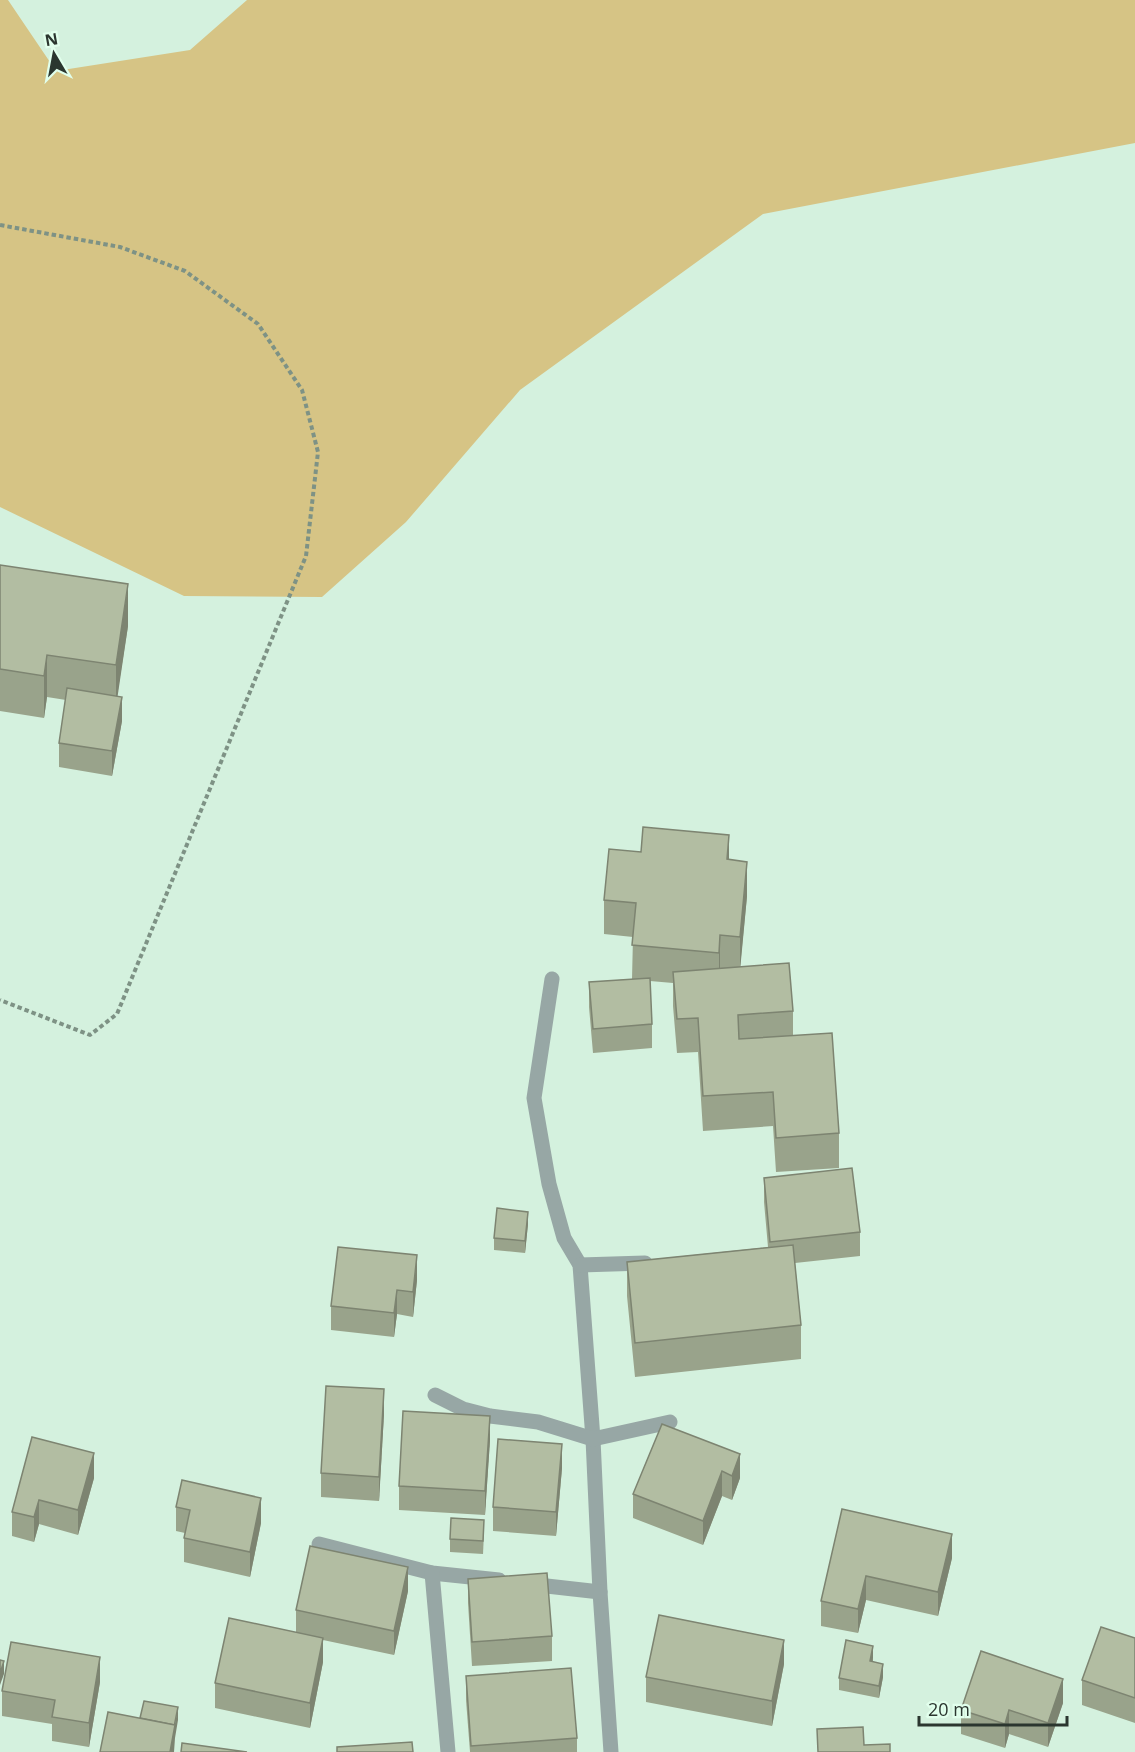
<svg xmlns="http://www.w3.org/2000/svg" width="1135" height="1752" font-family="'Open Sans',sans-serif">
<rect width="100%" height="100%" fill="#d4f1de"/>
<!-- green -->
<polygon fill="#d6c485" points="0,0 8,0 56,71 190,50 247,0 1135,0 1135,143 763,214 520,390 406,522 322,597 184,596 0,507"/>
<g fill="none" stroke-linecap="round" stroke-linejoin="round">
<!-- path -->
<polyline stroke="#7e9285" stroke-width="4" stroke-dasharray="4.5 3" stroke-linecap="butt" points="0,225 120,247 185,271 258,324 302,390 318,452 306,556 117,1014 90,1035 0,1000"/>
<!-- minor -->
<g stroke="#97a7a5" stroke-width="15">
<polyline points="552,979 534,1098 549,1184 564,1238 580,1265 593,1439 600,1592 611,1752"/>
<polyline points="580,1265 645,1263"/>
<polyline points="435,1395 463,1409 490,1416 538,1422 593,1439 670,1422"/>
<polyline points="319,1544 432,1573 499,1580"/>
<polyline points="432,1573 448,1752"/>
<polyline points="529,1584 600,1592"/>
</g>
</g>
<!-- wall -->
<g fill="#99a38b">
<polygon points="0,565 128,626 117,696 122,721 112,776 59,767 59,743 66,700 47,697 44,718 0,711"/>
<polygon points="729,860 747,896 740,967 793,1011 793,1035 839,1133 839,1168 776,1172 773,1126 703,1131 698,1052 677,1053 673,1006 673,983 650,981 652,1024 652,1048 593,1053 589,1007 589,982 632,979 633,937 604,934 604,900"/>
<polygon points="764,1178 860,1232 860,1256 795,1263 801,1325 801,1359 635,1377 627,1296 627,1262 768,1247 764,1202"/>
<polygon points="528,1224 525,1253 494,1250 494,1238"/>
<polygon points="417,1280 413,1317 397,1314 394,1337 331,1330 331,1306"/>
<polygon points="384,1414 379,1501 321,1497 321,1473"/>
<polygon points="662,1424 740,1478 732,1500 722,1496 703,1545 633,1518 633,1494"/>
<polygon points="32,1437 94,1478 78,1535 39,1524 34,1542 12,1536 12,1512"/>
<polygon points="490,1440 485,1515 399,1510 399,1486"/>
<polygon points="562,1468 556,1536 493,1531 493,1507"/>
<polygon points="176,1507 261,1523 250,1577 184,1562 184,1538 185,1533 176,1531"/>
<polygon points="842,1509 952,1558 938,1616 866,1600 858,1633 821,1626 821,1601"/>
<polygon points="484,1533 483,1554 450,1552 450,1539"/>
<polygon points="468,1579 552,1636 552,1661 472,1666 468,1603"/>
<polygon points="408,1591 394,1655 323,1640 323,1662 310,1728 215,1708 215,1683 296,1632 296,1610"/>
<polygon points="1135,1638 1135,1723 1082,1705 1082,1680"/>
<polygon points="873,1658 873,1662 883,1677 879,1698 839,1690 839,1678"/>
<polygon points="784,1664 772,1726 646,1702 646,1677"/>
<polygon points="466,1676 577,1738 577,1752 470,1752 466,1700"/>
<polygon points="100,1682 89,1747 52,1741 52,1724 2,1716 2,1691"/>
<polygon points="1063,1703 1048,1747 1009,1734 1005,1748 961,1734 961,1710"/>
</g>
<!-- shaded-wall -->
<g fill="#7d8471">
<polygon points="128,584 128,626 116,707 116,665"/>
<polygon points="47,655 47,697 44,718 44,676"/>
<polygon points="122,697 122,721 112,776 112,751"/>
<polygon points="729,835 729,869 727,859"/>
<polygon points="747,862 747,896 740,971 740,937"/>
<polygon points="720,935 720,969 719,987 719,953"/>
<polygon points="528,1212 528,1224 525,1253 525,1241"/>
<polygon points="417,1255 417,1280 413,1317 413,1292"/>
<polygon points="397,1290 397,1314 394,1337 394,1313"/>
<polygon points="384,1389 384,1414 379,1501 379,1477"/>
<polygon points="490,1416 490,1440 485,1515 485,1491"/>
<polygon points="562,1444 562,1468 556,1536 556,1512"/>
<polygon points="94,1453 94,1478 78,1535 78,1510"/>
<polygon points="740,1454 740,1478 732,1500 732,1476"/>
<polygon points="722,1471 722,1496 703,1545 703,1521"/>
<polygon points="261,1498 261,1523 250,1577 250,1552"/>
<polygon points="39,1500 39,1524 34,1542 34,1517"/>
<polygon points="952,1534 952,1558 938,1616 938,1592"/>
<polygon points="408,1567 408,1591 394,1655 394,1631"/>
<polygon points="866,1576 866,1600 858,1633 858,1609"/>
<polygon points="323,1638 323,1662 310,1728 310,1703"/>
<polygon points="784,1640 784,1664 772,1726 772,1701"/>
<polygon points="873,1646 873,1658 870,1674 870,1661"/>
<polygon points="100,1657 100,1682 89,1747 89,1723"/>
<polygon points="4,1661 4,1674 0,1685 0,1673"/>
<polygon points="883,1664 883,1677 879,1698 879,1686"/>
<polygon points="1063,1679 1063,1703 1048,1747 1048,1723"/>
<polygon points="178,1707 178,1720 175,1738 174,1752 170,1752"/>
<polygon points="1009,1710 1009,1734 1005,1748 1005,1724"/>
</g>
<!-- building -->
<g fill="#b2bda2" stroke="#7d8471" stroke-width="1.5">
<polygon points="0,565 128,584 116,665 47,655 44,676 0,669"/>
<polygon points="67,688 122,697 112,751 59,743"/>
<polygon points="643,827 729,835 727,859 747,862 740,937 720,935 719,953 632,945 636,903 604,900 609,849 641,852"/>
<polygon points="789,963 793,1011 738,1015 739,1039 832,1033 839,1133 776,1138 773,1092 703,1096 698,1018 677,1019 673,972"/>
<polygon points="650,978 652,1024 593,1029 589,982"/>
<polygon points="852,1168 860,1232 770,1242 764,1178"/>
<polygon points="497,1208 528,1212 525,1241 494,1238"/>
<polygon points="793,1245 801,1325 635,1343 627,1262"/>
<polygon points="338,1247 417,1255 413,1292 397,1290 394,1313 331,1306"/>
<polygon points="326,1386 384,1389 379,1477 321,1473"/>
<polygon points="403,1411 490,1416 485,1491 399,1486"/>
<polygon points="662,1424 740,1454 732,1476 722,1471 703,1521 633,1494"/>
<polygon points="32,1437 94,1453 78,1510 39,1500 34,1517 12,1512"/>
<polygon points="498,1439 562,1444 556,1512 493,1507"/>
<polygon points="182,1480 261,1498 250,1552 184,1538 190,1510 176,1507"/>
<polygon points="842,1509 952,1534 938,1592 866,1576 858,1609 821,1601"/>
<polygon points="451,1518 484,1520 483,1541 450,1539"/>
<polygon points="310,1546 408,1567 394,1631 296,1610"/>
<polygon points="547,1573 552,1636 472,1642 468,1579"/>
<polygon points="659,1615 784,1640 772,1701 646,1677"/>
<polygon points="229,1618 323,1638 310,1703 215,1683"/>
<polygon points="1101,1627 1135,1638 1135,1698 1082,1680"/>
<polygon points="846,1640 873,1646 870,1661 883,1664 879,1686 839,1678"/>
<polygon points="11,1642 100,1657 89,1723 52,1717 55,1700 2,1691"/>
<polygon points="981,1651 1063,1679 1048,1723 1009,1710 1005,1724 961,1710"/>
<polygon points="0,1660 4,1661 0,1673"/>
<polygon points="571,1668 577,1738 471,1746 466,1676"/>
<polygon points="144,1701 178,1707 174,1727 175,1725 140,1718"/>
<polygon points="108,1712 175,1725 170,1752 100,1752"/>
<polygon points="863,1727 864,1745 890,1744 890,1752 818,1752 817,1729"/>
<polygon points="412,1742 413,1752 337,1752 337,1747"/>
<polygon points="182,1743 247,1752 181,1752"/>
</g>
<!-- north arrow -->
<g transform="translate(54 54) rotate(350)" stroke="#e1ffec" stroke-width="4.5" paint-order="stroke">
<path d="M0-4.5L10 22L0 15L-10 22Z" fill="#2b362f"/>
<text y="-9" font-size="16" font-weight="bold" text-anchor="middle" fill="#2b362f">N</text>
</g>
<!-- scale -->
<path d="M919 1716v9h148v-9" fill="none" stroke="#2b362f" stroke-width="3"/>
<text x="928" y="1716" font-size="18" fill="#2b362f" stroke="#e1ffec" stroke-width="4.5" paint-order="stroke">20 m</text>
</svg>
